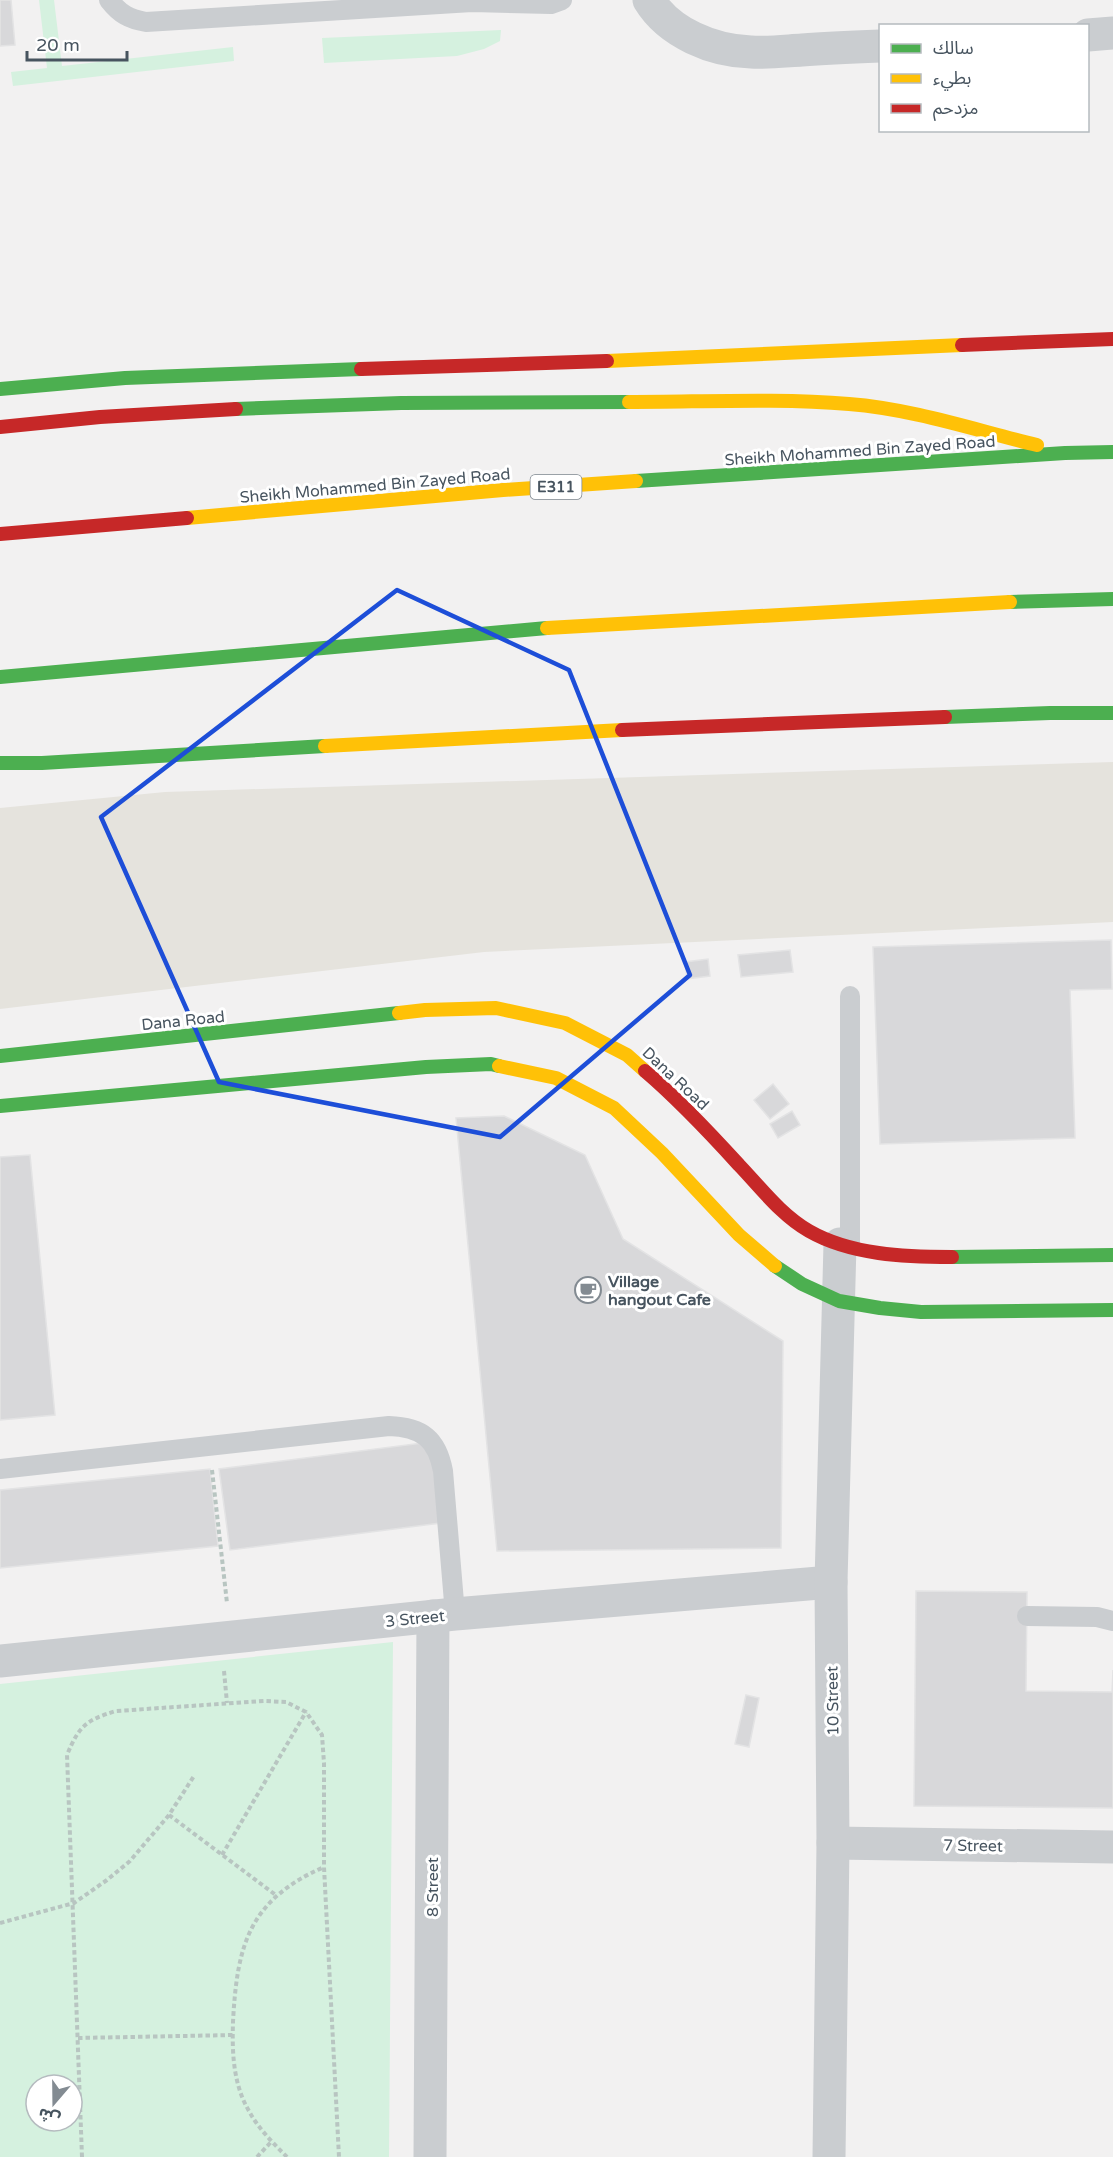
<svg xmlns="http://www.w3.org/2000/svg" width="1113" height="2157" font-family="'Varela Round','Noto Sans Arabic',sans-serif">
<rect width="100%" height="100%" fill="#f2f1f1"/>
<!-- green -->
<g fill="#d5f1df" fill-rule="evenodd">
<polygon points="39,0 54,0 62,66 233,47 234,61 13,86 11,72 47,68"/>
<polygon points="501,30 500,41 484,49 457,56 324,63 322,38"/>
<path d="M393 1642 389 2157H0V1684ZM36 2085H72V2121H36Z"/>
</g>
<!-- sand -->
<polygon fill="#e5e3dd" points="1113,762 1113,922 484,952 0,1009 0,808 165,792"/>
<!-- building -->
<g fill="#d8d8da" stroke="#e3e3e4" stroke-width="1.5">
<polygon points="0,0 11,0 15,45 0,46"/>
<polygon points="1111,940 1112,989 1070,990 1075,1138 880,1144 873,947"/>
<polygon points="790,950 793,972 741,977 738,955"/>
<polygon points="708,959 710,976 687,979 685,962"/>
<polygon points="773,1084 789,1104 770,1119 754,1100"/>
<polygon points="792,1111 800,1125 778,1138 770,1124"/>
<polygon points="504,1116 585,1155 623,1239 783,1341 781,1548 497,1551 456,1118"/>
<polygon points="30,1155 55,1415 0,1420 0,1157"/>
<polygon points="430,1442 441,1523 230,1550 219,1469"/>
<polygon points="210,1469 218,1546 0,1568 0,1490"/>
<polygon points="916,1591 1027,1592 1026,1691 1112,1692 1113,1670 1113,1808 914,1806"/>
<polygon points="746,1695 759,1698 749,1747 735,1744"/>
</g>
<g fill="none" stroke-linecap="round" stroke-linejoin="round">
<!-- path -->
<g stroke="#b8c5c1" stroke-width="4" stroke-dasharray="4.5 3" stroke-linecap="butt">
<polyline points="212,1470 227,1603"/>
<polyline points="224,1671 227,1703"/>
<polyline points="169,1815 277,1896"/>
<polyline points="222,1855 306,1712"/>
<polyline points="0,1923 74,1903 107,1880 130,1861 169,1815 194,1776"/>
<polyline points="78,2038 233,2035"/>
<path d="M82 2157 67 1755C79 1726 86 1720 116 1711L264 1701 286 1702 306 1712 322 1735 324 1763V1867L339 2157"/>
<polyline points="257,2157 271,2142"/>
<path d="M287 2157C273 2143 258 2128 249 2111 233 2084 232 2052 233 2022 237 1945 249 1900 324 1867"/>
</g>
<!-- lane -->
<g stroke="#cacdd0" stroke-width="20">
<path d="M109 0C120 14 129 19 146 22L472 2 551 4 562 0"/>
<polyline points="850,1246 850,996"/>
<path d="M0 1469 389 1426C422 1427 437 1439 443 1471L455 1614"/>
<polyline points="1027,1616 1097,1617 1113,1621"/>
</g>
<!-- street -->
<g stroke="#cacdd0" stroke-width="33">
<path d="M649 0C669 33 713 51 751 52 768 53 785 51 802 50 828 48 854 47 880 46"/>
<polyline points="1088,35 1113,33"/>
<polyline points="0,1661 455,1614 831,1582"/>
<polyline points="833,1843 1113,1847"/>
<polyline points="430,2157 433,1616"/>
<polyline points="829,2157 833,1843 831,1582 840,1244"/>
</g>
<!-- fast -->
<g stroke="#4caf50" stroke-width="14">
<polyline points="0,389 125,378 361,369"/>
<polyline points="236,409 401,403 629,402"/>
<polyline points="636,481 1065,453 1113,452"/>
<polyline points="1010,602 1113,599"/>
<polyline points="0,677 547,628"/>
<polyline points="945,717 1050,713 1113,713"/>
<polyline points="0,763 42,763 325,746"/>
<polyline points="0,1056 399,1013"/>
<polyline points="0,1106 426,1067 491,1064 499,1066"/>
<polyline points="952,1257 1113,1255"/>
<polyline points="775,1266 802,1284 839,1301 880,1308 921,1312 1113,1310"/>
</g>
<!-- slow -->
<g stroke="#ffc107" stroke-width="14">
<polyline points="607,361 962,345"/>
<path d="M629 402C702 402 777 398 849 404 913 409 975 430 1037 445"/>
<polyline points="187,518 503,490 636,481"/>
<polyline points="547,628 1010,602"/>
<polyline points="325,746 622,730"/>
<polyline points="399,1013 425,1010 496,1008 565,1023 627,1055 645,1071"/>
<polyline points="499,1066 556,1078 614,1108 662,1153 739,1235 775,1266"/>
</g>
<!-- jam -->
<g stroke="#c62828" stroke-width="14">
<polyline points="962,345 1113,339"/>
<polyline points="361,369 607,361"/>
<polyline points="0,427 100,417 236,409"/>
<polyline points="0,534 187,518"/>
<polyline points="622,730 945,717"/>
<path d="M645 1071C679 1100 709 1132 739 1165 761 1188 781 1215 809 1231 851 1255 905 1257 952 1257"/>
</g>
</g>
<!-- marked area -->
<path fill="none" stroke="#1d4ed8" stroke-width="4.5" stroke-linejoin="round" d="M397 590 569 670 690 975 500 1137 219 1082 101 817Z"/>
<!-- icons -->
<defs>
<symbol id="cafe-ring" viewBox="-11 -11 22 22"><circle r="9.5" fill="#fff" stroke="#838b92" stroke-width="1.5"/><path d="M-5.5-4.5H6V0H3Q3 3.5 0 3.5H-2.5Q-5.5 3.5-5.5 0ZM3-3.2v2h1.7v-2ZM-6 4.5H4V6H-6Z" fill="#838b92"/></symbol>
</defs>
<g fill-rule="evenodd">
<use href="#cafe-ring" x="573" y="1275" width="30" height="30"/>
</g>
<g text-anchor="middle" stroke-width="6" stroke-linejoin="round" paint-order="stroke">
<!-- shield labels -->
<rect fill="#fff" stroke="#7e878f" stroke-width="1.5" x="530.5" y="475" width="51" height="24" rx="4.5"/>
<g font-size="15" font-weight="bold" fill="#47545f">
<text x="556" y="492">E311</text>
</g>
<!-- street labels -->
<g font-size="16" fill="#47545f" stroke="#fff">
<text transform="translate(860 450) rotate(-4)" y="6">Sheikh Mohammed Bin Zayed Road</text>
<text transform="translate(375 485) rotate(-5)" y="6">Sheikh Mohammed Bin Zayed Road</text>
<text transform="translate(183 1020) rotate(-6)" y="6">Dana Road</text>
<text transform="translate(676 1078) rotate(43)" y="6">Dana Road</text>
<text transform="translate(415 1618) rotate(-6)" y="6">3 Street</text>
<text transform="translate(832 1701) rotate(-91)" y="6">10 Street</text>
<text transform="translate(973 1845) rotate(1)" y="6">7 Street</text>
<text transform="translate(432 1887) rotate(-90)" y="6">8 Street</text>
</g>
<!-- poi labels -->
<g font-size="16" font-weight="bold" fill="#47545f" stroke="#fff" text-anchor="start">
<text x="608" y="1287">Village<tspan x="608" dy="18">hangout Cafe</tspan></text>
</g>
</g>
<!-- legend -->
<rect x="879" y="24" width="210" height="108" fill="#ffffff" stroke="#b5bbbf" stroke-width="1.5"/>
<rect x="891" y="44" width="30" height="9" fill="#4caf50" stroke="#b5bbbf" stroke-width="1.5"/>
<text x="933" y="54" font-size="18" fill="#47545f">سالك</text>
<rect x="891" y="74" width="30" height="9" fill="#ffc107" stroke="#b5bbbf" stroke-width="1.5"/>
<text x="933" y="84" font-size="18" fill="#47545f">بطيء</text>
<rect x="891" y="104" width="30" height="9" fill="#c62828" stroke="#b5bbbf" stroke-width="1.5"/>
<text x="933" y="114" font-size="18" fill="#47545f">مزدحم</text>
<!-- north arrow -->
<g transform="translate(54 2103) rotate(200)"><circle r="28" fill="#ffffff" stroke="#b5bbbf" stroke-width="1.5"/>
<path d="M0-4.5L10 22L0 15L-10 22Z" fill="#838b92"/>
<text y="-9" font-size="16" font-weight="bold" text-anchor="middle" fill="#47545f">ش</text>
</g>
<!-- scale -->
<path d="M27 51v9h100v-9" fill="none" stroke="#47545f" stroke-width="3"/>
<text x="36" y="51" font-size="18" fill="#47545f" stroke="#ffffff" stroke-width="4.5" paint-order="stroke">20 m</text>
</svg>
